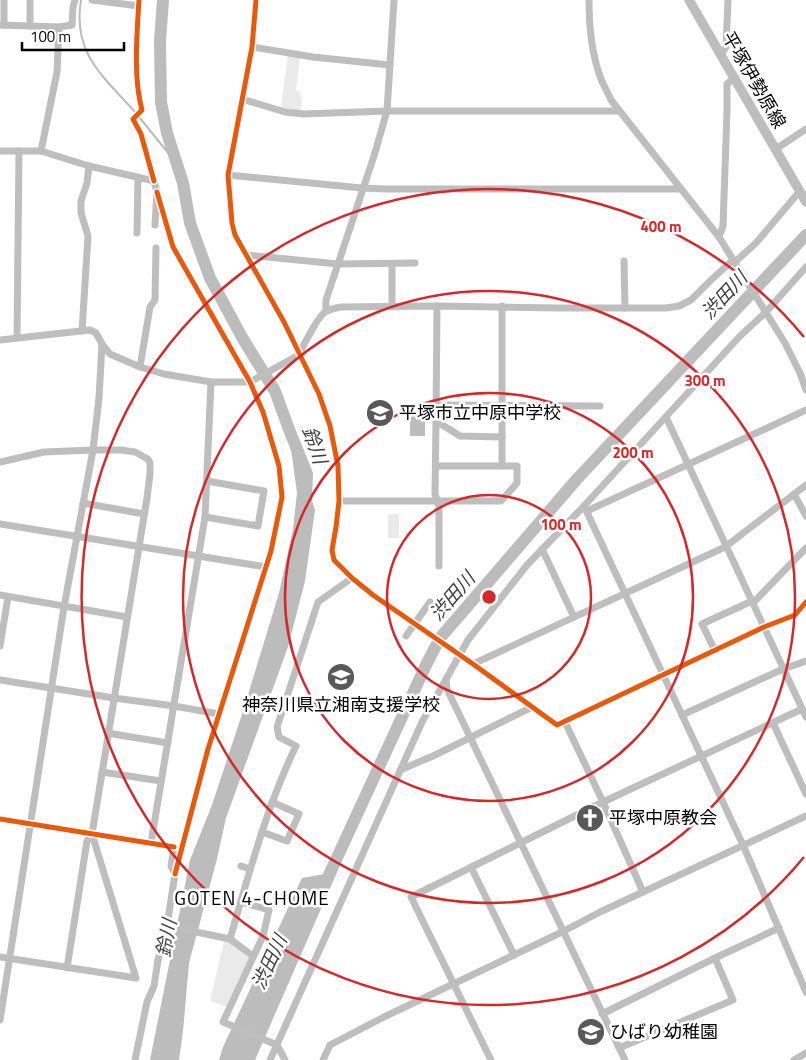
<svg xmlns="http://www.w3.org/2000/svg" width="806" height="1060" font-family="'Titillium Web','Noto Sans JP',sans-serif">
<rect width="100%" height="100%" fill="#fff"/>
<!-- green -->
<g fill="#eaeaea">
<polygon points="288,55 300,57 296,90 300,92 302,101 300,111 281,107"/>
<rect x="388" y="514" width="11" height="24"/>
<polygon points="224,941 234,944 249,958 227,1007 210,1001"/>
</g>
<!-- water -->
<g fill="#bcbcbc">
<rect x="410" y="411" width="15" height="25"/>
<polygon points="288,426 315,510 305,581 288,647 226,818 217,859 189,963 183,1031 179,1060 150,1060 190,860 212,805 243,711 279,593 293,529 297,493"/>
<polygon points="337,872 255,1060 219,1060 223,1047 302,878"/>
</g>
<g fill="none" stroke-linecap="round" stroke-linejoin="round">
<!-- stream -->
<g stroke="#bcbcbc" stroke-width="2">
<path d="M81 0C72 54 104 77 136 113"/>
<polyline points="139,117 178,165"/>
</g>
<!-- river -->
<g stroke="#bcbcbc" stroke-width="12">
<polyline points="163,0 160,41 161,102 167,133 183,183 190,223 210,278 243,339 275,391 290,432 307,474 306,499"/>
<polyline points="323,888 426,665 440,638 577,479 806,235"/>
</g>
<defs>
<polyline id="major" points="689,0 806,202"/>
</defs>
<!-- major casing -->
<use href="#major" stroke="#dbdbdb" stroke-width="10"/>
<!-- minor -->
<g stroke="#bebebe" stroke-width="7">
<polyline points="92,0 139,6"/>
<path d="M139 0C137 33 133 78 142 110L133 119 141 134 157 192 155 225"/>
<polyline points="256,0 252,47 228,175 232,223 235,235 284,322 319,394 330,426 338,466 339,501 336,527 332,550 334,560 352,578 373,595 473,664 557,725 764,627 795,615 806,602"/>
<path d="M589 0C589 27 591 53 601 79 604 86 608 93 611 100L719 237 785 343 800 373 806 390"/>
<polyline points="0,25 59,27 72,25 73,7 75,0"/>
<polyline points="4,25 4,0"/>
<polyline points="30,26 30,0"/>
<polyline points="252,47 313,57 390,65"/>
<polyline points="721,55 726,47 728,0"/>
<polyline points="242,99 285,112 304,114 387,111 619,111"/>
<polyline points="776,149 806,129"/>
<polyline points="0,151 41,151 89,166 154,181"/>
<polyline points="41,151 57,72 59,27"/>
<polyline points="228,175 362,188 386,189 681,189"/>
<polyline points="137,233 138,177"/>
<polyline points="719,237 723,226 727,111 727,84 734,78"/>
<polyline points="246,255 338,264 415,263"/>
<polyline points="624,261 625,308"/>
<polyline points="735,262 756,243 799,192"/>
<polyline points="392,264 392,307"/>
<polyline points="437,306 436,421 460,436 502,437"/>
<polyline points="326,311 326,300 374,156 387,111 394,0"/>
<polyline points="82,331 88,236 81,213 81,201 87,183 89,166"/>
<polyline points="17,338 19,151"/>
<path d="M0 340 90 330 96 333 102 344 110 354 140 367 164 374 211 382H250L297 356 299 354C305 343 316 319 325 312 330 309 335 308 341 307L437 306 560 308H666L679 306 691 300 711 280 733 260"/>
<polyline points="140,367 150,307 155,300 156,248"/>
<polyline points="436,405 600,406"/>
<path d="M666 417C712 517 759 617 806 717"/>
<polyline points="436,421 435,494 439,507 439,566"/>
<polyline points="0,462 44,452 93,450 121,450 135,452 148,459 150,463 150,474 147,498 92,834 87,841 67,968"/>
<polyline points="502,466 502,306"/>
<polyline points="794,494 806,516"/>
<polyline points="339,501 501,501 517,483 517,466 436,466"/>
<polyline points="83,503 144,514"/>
<polyline points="584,506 743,845 806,992"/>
<polyline points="587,511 806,410"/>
<polyline points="205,517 258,526 264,491 207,481"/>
<polyline points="0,524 266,567"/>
<polyline points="542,549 574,617"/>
<polyline points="0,595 127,617"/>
<polyline points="753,603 806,548"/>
<polyline points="406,636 430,602"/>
<polyline points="0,646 8,597"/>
<polyline points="715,651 702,624 752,601"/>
<polyline points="473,664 725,547 806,485"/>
<polyline points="446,679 447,689 625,1060"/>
<polyline points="0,680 114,698 174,706 219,714"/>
<polyline points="682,715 783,669 806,661"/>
<polyline points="773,723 806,794"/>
<polyline points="107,733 168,743"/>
<polyline points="400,770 433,756 532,707"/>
<polyline points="102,772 161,781"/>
<polyline points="0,819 174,847 171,866 175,874 167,926 230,939 253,956"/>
<polyline points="262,832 287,841 299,814 272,802"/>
<polyline points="151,843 205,517 211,382"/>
<polyline points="241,866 250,869"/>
<polyline points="471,867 514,955"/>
<polyline points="643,892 603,802 802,709"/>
<polyline points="241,902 269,910 263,936 223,1022 277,1045 285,1060"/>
<path d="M230 939C249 874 266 808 296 746L279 737 277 727 318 602 352 578"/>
<polyline points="0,957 136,978 92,834"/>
<polyline points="602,1014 715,958 779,928"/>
<polyline points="0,1020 64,607 93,450 99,398 102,344"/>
<polyline points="619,1048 733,1000 715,958"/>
<polyline points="135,1060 147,1002 154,986 158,960 167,926"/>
<polyline points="270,1060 422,722 468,640 527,565 584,506 740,336 766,312 806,267"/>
<polyline points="323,1060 330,1045 384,1017 564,931 600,912 806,816"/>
<polyline points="491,1060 411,897 603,802 565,722"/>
<polyline points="794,1060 806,1053"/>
</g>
<!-- major -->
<use href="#major" stroke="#bdbdbd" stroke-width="9"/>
<defs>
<g id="cycleway">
<path d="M139 0C137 33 133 78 142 110L133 119 141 134 154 181"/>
<polyline points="256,0 252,47 228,175 232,223 235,235 284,322 319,394 330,426 338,466 339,501 336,527 332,550 334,560 352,578 373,595 473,664 557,725 764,627 795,615 806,602"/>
<polyline points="157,192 173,247 250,382 263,412 279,466 282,497 271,551 208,749 175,874"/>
<polyline points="0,819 174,847"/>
</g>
</defs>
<!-- cycleway casing -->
<use href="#cycleway" stroke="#fff" stroke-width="8"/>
<!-- cycleway -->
<use href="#cycleway" stroke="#e8590c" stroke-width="5"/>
</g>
<!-- distance rings -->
<g fill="none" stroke="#d62828" stroke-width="2.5">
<circle cx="489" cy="597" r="102"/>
<circle cx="489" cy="597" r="204"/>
<circle cx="489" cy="597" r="306"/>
<path d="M804 857A408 408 0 1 1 804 337"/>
</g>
<!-- icons -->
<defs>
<symbol id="school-disc" viewBox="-11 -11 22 22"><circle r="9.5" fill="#595959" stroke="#fff"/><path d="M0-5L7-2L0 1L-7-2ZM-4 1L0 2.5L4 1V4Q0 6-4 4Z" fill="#fff"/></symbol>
<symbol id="church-disc" viewBox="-11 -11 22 22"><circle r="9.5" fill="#595959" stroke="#fff"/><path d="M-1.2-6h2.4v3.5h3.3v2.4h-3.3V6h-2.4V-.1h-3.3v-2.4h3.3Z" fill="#fff"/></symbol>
</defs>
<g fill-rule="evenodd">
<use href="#school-disc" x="364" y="397" width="32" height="32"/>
<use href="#school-disc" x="325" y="661" width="32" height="32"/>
<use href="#church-disc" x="574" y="802" width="32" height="32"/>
<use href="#school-disc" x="575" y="1016" width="32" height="32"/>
</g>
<g text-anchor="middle" stroke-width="5" stroke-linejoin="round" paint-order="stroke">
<!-- street labels -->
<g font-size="18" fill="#000" stroke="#fff">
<text transform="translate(754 80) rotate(60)" y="6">平塚伊勢原線</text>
</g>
<!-- poi labels -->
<g font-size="18" fill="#000" stroke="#fff" text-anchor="start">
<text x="399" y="419">平塚市立中原中学校</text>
<text x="341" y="711" text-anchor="middle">神奈川県立湘南支援学校</text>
<text x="609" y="824">平塚中原教会</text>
<text x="610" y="1038">ひばり幼稚園</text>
</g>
<!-- water labels -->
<g font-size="19" font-style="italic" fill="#404040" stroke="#fff">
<text transform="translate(724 295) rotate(-47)" y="7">渋田川</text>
<text transform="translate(315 445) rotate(71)" y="7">鈴川</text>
<text transform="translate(452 596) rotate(-49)" y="7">渋田川</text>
<text transform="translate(166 938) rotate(-80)" y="7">鈴川</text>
<text transform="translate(269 962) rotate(-65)" y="7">渋田川</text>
</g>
<!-- neighbourhood labels -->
<g font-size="19" letter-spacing="1" fill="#000" stroke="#fff">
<text x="252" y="905">GOTEN 4-CHOME</text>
</g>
</g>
<circle cx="489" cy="597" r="8" fill="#d62828" stroke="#fff" stroke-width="2.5"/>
<g font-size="15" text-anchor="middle" font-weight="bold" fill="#d62828" stroke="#fff" stroke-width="5" stroke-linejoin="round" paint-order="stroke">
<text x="661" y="232">400 m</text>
<text x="705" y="386">300 m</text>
<text x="633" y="458">200 m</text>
<text x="561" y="530">100 m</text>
</g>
<!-- scale -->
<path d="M22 42v8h102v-8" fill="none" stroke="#000000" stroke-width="2.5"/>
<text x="30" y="42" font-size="15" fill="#000000" stroke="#ffffff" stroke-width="4" paint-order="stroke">100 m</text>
</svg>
